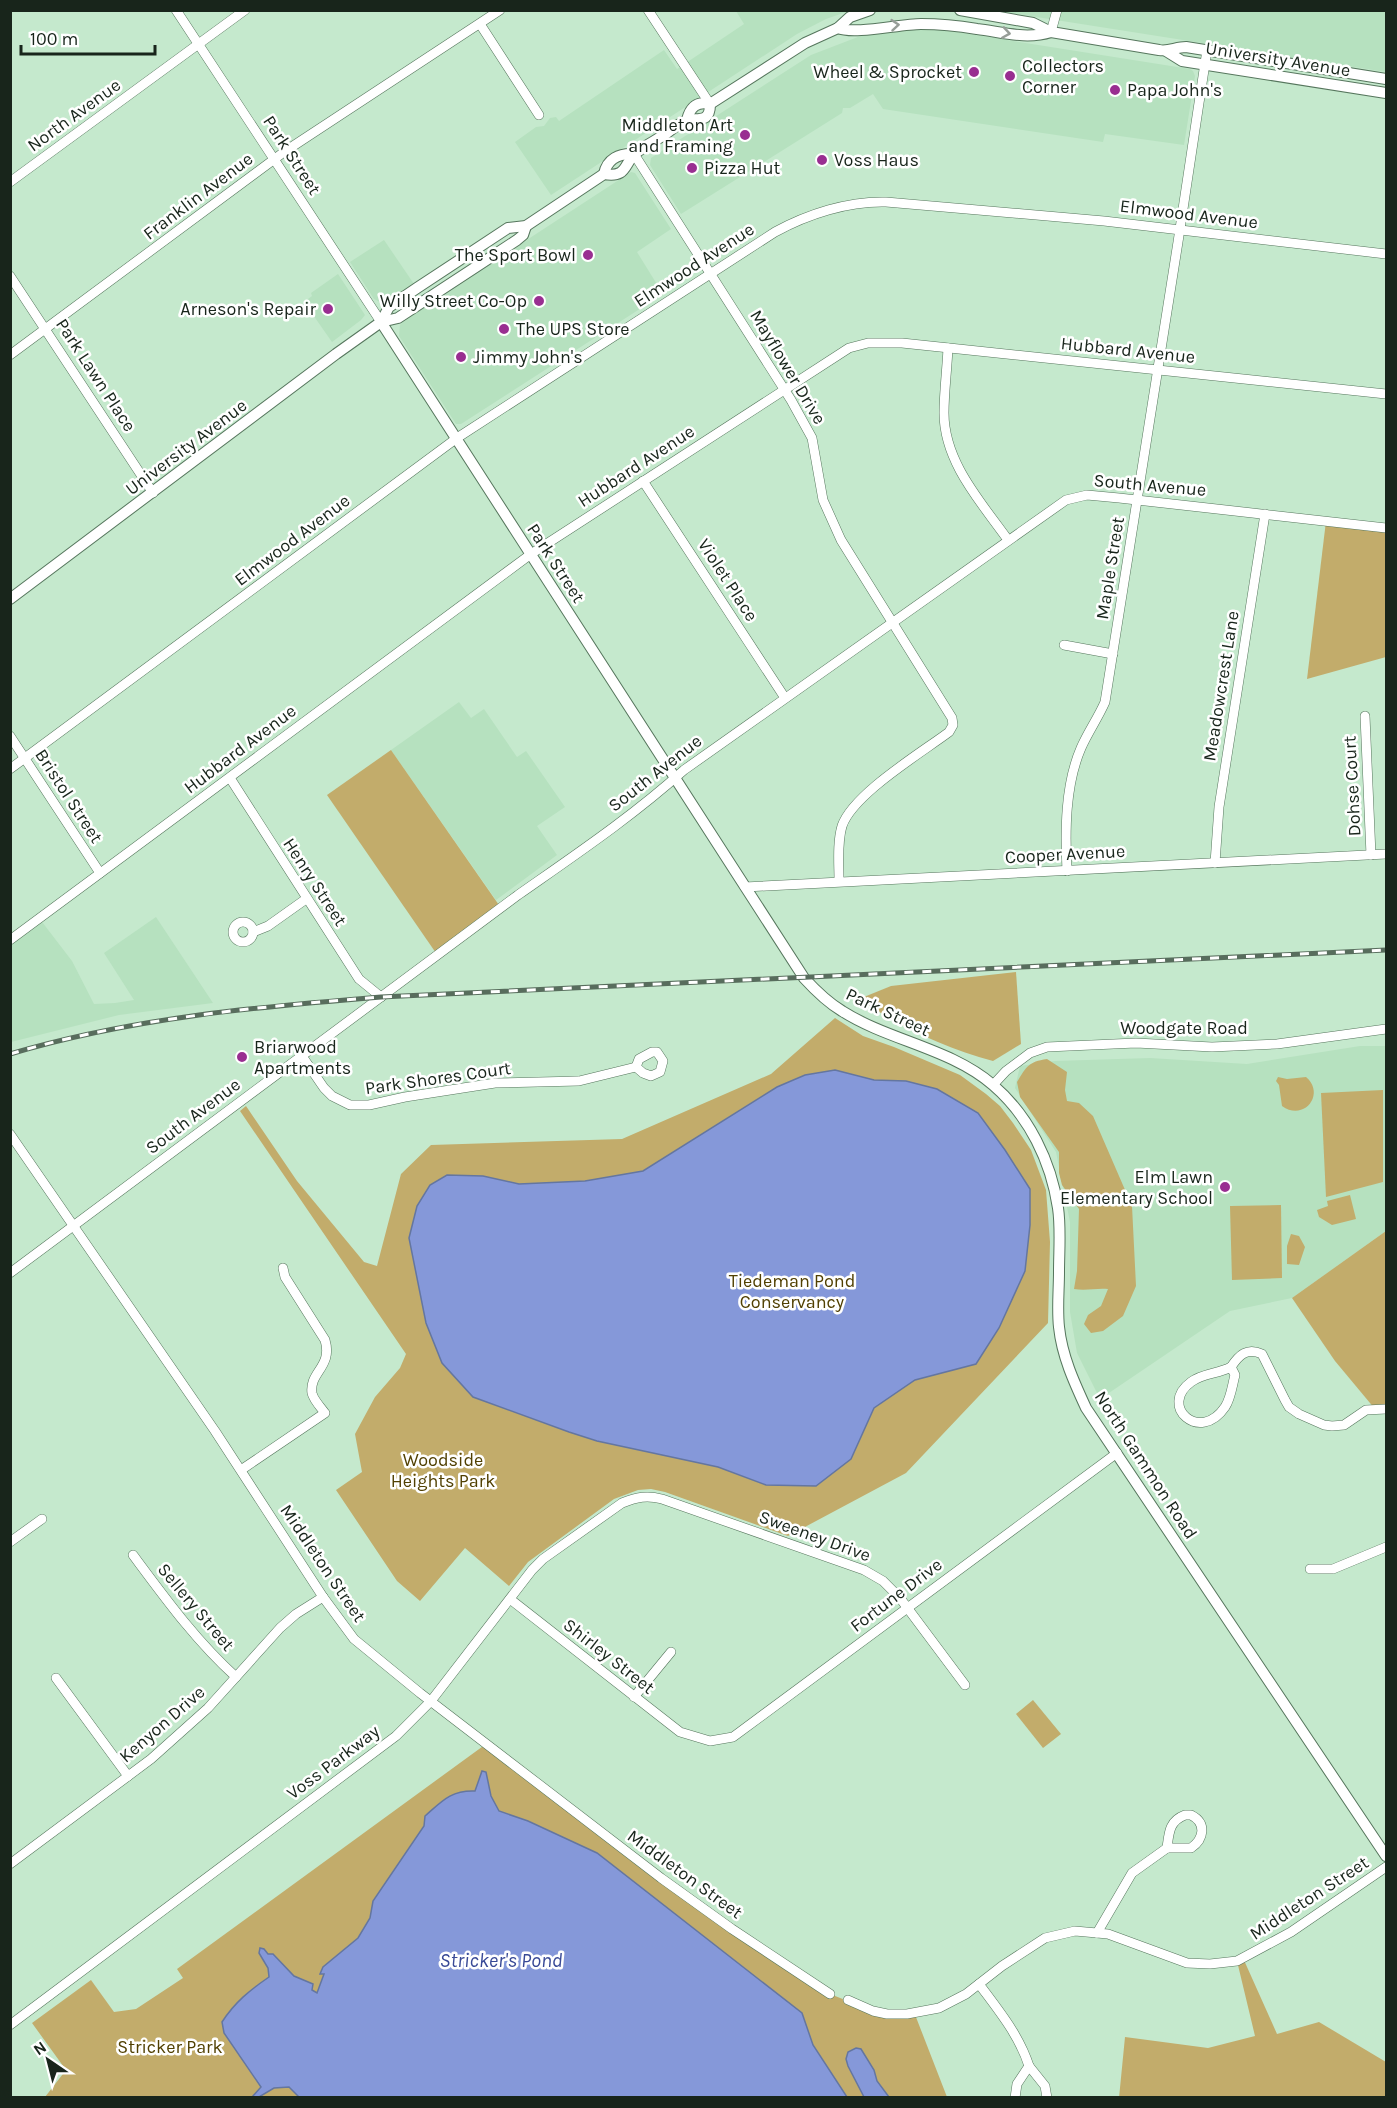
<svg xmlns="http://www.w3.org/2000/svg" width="1397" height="2108" font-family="Karla,sans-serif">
<rect width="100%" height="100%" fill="#c5e9cd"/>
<!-- built -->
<g fill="#b6e1bf">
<polygon points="1378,10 1386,12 1386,72 998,11"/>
<polygon points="736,11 849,11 826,19 797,34 551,195 515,142 536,127 544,126 550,118 556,117 559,121 664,50 677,69 744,24"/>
<polygon points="912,29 938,29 1190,69 1193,71 1195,76 1184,145 1105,134 1103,142 883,109 873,94 850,108 843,108 842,113 681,214 650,165 651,158 811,55 863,35"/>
<polygon points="631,172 635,173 671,229 637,252 663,294 461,424 456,424 399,336 400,325 404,320"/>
<polygon points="384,240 414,284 382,303 374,299 350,262"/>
<polygon points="338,274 365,315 361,320 332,342 304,302 312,296 311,293"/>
<polygon points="459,702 471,718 484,709 517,757 526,751 565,807 537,826 557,855 496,900 391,750"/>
<polygon points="156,917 213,1003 119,1015 11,1042 11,940 39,918 72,961 94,1004 115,1003 134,1000 104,953"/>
<polygon points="1360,1046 1386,1046 1386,1231 1292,1298 1230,1311 1100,1399 1077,1353 1070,1312 1070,1222 1056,1152 1015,1088 1020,1066 1055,1061 1150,1058 1247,1064"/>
</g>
<!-- green -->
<g fill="#c2ac6b">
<polygon points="1326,521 1386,528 1386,657 1307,679"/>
<polygon points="391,750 501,908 438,956 327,795"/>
<path d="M1016 972 1021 1044 993 1061C945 1048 900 1027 859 999L891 986Z"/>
<polygon points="835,1018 863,1036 894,1047 960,1075 986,1094 1000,1106 1013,1123 1031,1150 1046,1190 1050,1242 1048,1323 906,1473 788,1536 665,1492 651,1489 638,1490 614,1499 528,1562 509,1586 465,1548 420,1601 397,1581 336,1490 362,1472 355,1434 375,1397 400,1368 406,1354 240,1111 246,1106 297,1181 364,1262 377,1266 401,1174 431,1145 622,1139 771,1074"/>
<path d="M1047 1059 1067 1072 1065 1090 1067 1101 1079 1103 1093 1116 1132 1206 1136 1286 1123 1316 1103 1331 1091 1333 1084 1324 1088 1315 1101 1306 1108 1289C1096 1288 1086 1291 1074 1289L1077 1271 1079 1209 1062 1185 1059 1173V1152L1020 1097 1017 1082C1027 1066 1028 1062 1047 1059Z"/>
<path d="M1278 1077 1287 1079 1306 1077C1326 1094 1304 1122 1282 1106L1279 1085 1276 1081Z"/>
<polygon points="1383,1090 1383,1182 1326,1197 1321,1093"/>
<polygon points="1350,1195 1356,1219 1332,1225 1319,1217 1317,1210 1328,1206 1327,1201"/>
<polygon points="1281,1205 1282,1278 1232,1280 1230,1206"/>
<polygon points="1386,1231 1386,1409 1375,1409 1335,1361 1292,1298"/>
<polygon points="1291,1234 1299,1236 1305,1247 1299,1265 1287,1264 1287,1246"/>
<polygon points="1033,1700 1061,1734 1043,1748 1016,1714"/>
<polygon points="486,1744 661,1878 830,1994 873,2011 914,2012 947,2097 45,2097 66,2070 32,2023 91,1980 114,2012 136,2009 183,1978 177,1969"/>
<polygon points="1243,1958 1277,2034 1319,2022 1386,2062 1386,2097 1119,2098 1125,2037 1208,2048 1255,2036 1237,1961"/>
</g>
<!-- water -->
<g fill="#8598d9" stroke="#6476a0" stroke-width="1.5">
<polygon points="835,1070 874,1080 906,1081 937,1089 978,1113 1005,1150 1030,1189 1030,1225 1025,1271 999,1328 976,1364 915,1380 874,1408 851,1459 816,1486 766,1485 718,1467 597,1441 569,1432 473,1397 442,1363 426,1323 409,1238 417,1206 430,1185 447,1175 483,1176 519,1184 585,1181 643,1171 777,1087 805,1075"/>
<path d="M482 1771 486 1772 491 1796 499 1811 528 1821 597 1853 802 2013 813 2045 847 2097 300 2098 289 2087 274 2088 259 2097H252L261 2087 224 2033 222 2022C235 2002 250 1990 269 1977L268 1968 259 1953 260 1948 264 1949 268 1954H273L294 1976 313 1984 312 1990 317 1993 324 1974H320L323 1967 358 1938 370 1918 373 1901 424 1826 425 1816C442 1801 451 1790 475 1791Z"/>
<polygon points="856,2048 861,2049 874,2070 877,2081 889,2097 864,2097 848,2066 846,2059 848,2052"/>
</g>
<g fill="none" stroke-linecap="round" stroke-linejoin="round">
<defs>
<g id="minor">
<polyline points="176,10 381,322"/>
<polyline points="648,10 710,104"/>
<polyline points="480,24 539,115"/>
<polyline points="1051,32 1057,10"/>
<path d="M634 154 791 400 812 438 823 500 841 540 952 718 953 725 949 732C921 753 853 794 842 826 837 843 839 864 839 881"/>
<polyline points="10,182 245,10"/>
<polyline points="10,276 153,493"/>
<path d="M948 348C947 370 944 392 944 413 944 462 981 502 1008 540"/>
<polyline points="10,355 284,152 500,10"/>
<polyline points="643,481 785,698"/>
<polyline points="1064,645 1113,654"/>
<polyline points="1365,716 1371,855"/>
<polyline points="10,736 100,873"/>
<path d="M10 769 457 438 775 232C808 214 848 201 886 202L1104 221 1386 254"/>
<polyline points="230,778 359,979 381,997"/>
<polyline points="1215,863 1219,807 1265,514"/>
<path d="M1067 871C1065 831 1065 785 1081 748 1088 732 1098 718 1105 702L1178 242 1207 50"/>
<polyline points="745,887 1386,854"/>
<circle cx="243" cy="932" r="10"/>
<polyline points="253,932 268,926 306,899"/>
<polyline points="10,940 531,554 849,348 868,343 902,343 1386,394"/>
<polygon points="652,1052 657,1052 663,1061 660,1072 651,1076 643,1073 636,1067 639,1059"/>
<polyline points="302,1056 324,1088 332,1096 350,1105 369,1105 405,1097 495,1083 579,1081 636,1067"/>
<polyline points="993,1085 1006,1071 1030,1053 1047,1047 1136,1043 1212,1047 1277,1044 1386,1029"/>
<polyline points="10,1134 215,1431 323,1597 354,1639 420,1693 661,1878 732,1929 830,1994"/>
<path d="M10 1273 518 895C575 855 633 816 684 770L1066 500 1087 495 1119 498 1386 528"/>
<path d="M1231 1367C1239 1355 1247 1347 1262 1354L1285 1400 1289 1407 1299 1414 1324 1425 1332 1426 1344 1425 1366 1410 1386 1409"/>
<path d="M1231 1367 1235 1375C1232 1386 1231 1398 1225 1407 1200 1444 1158 1406 1191 1382 1203 1373 1218 1374 1231 1367Z"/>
<path d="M241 1470 325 1413C321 1408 313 1399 312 1393 309 1372 333 1367 325 1340L285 1277 283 1268"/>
<polyline points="10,1542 42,1519"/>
<path d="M133 1555C165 1598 196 1641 236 1677"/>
<polyline points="1310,1569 1333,1569 1386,1547"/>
<polyline points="510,1599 680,1732 710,1741 733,1737 1117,1453"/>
<polyline points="56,1678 128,1776"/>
<polyline points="634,1697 671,1652"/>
<path d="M1185 1815H1191C1207 1823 1204 1839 1191 1848H1167C1169 1833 1169 1821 1185 1815Z"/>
<polyline points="10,1864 151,1759 208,1708 280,1628 296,1614 323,1597"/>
<polyline points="1097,1933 1132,1873 1167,1848"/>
<path d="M979 1984C999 2011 1019 2035 1029 2066"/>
<polyline points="848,2000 873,2011 887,2014 907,2014 939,2008 966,1994 1002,1966 1045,1938 1075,1931 1108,1934 1187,1963 1210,1964 1237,1961 1291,1932 1386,1867"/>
<path d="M10 2025 396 1736 431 1701 532 1570 543 1559 622 1503C637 1497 647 1495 662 1499L864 1570 883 1581 900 1598 965 1685"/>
<polyline points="1015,2098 1017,2084 1029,2066 1045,2086 1047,2098"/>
</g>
<g id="major">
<path d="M960 10 1033 23 1051 32 1159 50C1168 52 1176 47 1186 47L1386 79"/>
<path d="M838 28C854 35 900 24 921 24 940 24 959 26 977 29 1002 32 1026 40 1051 32"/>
<polyline points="1166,51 1182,61 1386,93"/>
<path d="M687 120C690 107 697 101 710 104L805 43 838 28 850 17 870 10"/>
<path d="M604 174C607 159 619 153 634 154"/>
<path d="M381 322 804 978C815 990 827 1002 842 1011 889 1041 950 1048 993 1085 1029 1116 1051 1161 1058 1208 1061 1228 1059 1251 1059 1272 1059 1290 1057 1309 1059 1327 1062 1356 1074 1382 1086 1408L1386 1856"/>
<path d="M381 322 389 307 417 288 508 228 526 226 604 174C628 178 623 164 636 153 644 146 655 141 664 135 670 131 680 122 688 120 699 118 710 123 710 104"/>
<polyline points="10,599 336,354 381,322 398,318 517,240 523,235 526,226"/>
</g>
</defs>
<!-- minor casing -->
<use href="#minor" stroke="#56765d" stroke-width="10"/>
<!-- major casing -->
<use href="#major" stroke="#56765d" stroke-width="12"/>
<!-- minor -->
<use href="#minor" stroke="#fff" stroke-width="9"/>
<!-- major -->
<use href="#major" stroke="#fff" stroke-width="10"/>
<defs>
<path id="rail" d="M10 1054C131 1018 256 1007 381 997L1386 950"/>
</defs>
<!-- rail casing -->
<use href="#rail" stroke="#586d5d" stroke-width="5"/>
<!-- rail -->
<use href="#rail" stroke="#fff" stroke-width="3" stroke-dasharray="9" stroke-linecap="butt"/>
</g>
<!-- one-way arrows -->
<defs><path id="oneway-chevron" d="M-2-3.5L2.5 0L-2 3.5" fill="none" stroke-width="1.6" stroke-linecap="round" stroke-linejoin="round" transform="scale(1.5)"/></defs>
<g stroke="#979d98">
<use href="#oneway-chevron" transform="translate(895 25) rotate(-5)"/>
<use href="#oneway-chevron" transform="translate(1006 33) rotate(9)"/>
</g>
<!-- markers -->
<g fill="#992e91" stroke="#fff" stroke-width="2">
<circle cx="974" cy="72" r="6"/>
<circle cx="1010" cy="76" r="6"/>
<circle cx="1115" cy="90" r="6"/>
<circle cx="745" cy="135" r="6"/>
<circle cx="822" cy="160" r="6"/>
<circle cx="692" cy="168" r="6"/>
<circle cx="588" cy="255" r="6"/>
<circle cx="539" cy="301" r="6"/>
<circle cx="328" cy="309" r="6"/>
<circle cx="504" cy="329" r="6"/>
<circle cx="461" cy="357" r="6"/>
<circle cx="242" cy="1057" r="6"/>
<circle cx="1225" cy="1187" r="6"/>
</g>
<g text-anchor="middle" stroke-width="5" stroke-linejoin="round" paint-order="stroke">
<!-- street labels -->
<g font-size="18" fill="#18251b" stroke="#fff">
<text transform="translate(1278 59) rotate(9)" y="6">University Avenue</text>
<text transform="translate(74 115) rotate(-36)" y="6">North Avenue</text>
<text transform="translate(292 155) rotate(57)" y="6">Park Street</text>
<text transform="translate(198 196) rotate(-37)" y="6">Franklin Avenue</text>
<text transform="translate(1189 214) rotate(7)" y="6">Elmwood Avenue</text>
<text transform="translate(694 265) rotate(-33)" y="6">Elmwood Avenue</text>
<text transform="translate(1128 350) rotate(6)" y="6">Hubbard Avenue</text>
<text transform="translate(788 367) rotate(59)" y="6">Mayflower Drive</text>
<text transform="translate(96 375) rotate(57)" y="6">Park Lawn Place</text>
<text transform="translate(186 447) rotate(-37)" y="6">University Avenue</text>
<text transform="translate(636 466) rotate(-33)" y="6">Hubbard Avenue</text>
<text transform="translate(1150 485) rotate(5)" y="6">South Avenue</text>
<text transform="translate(292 540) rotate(-37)" y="6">Elmwood Avenue</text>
<text transform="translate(556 563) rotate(57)" y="6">Park Street</text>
<text transform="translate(1110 568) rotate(-81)" y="6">Maple Street</text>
<text transform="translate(728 580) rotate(57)" y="6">Violet Place</text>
<text transform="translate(1221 686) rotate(-81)" y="6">Meadowcrest Lane</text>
<text transform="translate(240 749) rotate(-37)" y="6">Hubbard Avenue</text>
<text transform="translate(655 773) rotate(-38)" y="6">South Avenue</text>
<text transform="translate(1352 786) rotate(-93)" y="6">Dohse Court</text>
<text transform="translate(69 796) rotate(57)" y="6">Bristol Street</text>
<text transform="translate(1065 854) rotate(-3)" y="6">Cooper Avenue</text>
<text transform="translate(315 882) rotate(57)" y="6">Henry Street</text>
<text transform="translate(888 1012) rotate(25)" y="6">Park Street</text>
<text x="1184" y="1034">Woodgate Road</text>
<text transform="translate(438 1078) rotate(-8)" y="6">Park Shores Court</text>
<text transform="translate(193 1116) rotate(-37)" y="6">South Avenue</text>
<text transform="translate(1146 1465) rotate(57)" y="6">North Gammon Road</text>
<text transform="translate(815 1536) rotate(20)" y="6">Sweeney Drive</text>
<text transform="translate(323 1563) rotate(56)" y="6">Middleton Street</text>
<text transform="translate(896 1595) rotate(-37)" y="6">Fortune Drive</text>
<text transform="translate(196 1607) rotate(50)" y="6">Sellery Street</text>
<text transform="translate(609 1656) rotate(38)" y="6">Shirley Street</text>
<text transform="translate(162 1724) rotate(-41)" y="6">Kenyon Drive</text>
<text transform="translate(333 1762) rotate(-37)" y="6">Voss Parkway</text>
<text transform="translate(685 1874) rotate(36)" y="6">Middleton Street</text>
<text transform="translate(1309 1898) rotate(-33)" y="6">Middleton Street</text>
</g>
<!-- poi labels -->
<g font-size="18" fill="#18251b" stroke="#fff" text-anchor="start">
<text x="1022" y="72">Collectors<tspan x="1022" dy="21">Corner</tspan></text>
<text x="962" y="78" text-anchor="end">Wheel &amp; Sprocket</text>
<text x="1127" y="96">Papa John's</text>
<text x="733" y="131" text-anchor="end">Middleton Art<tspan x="733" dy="21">and Framing</tspan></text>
<text x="834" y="166">Voss Haus</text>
<text x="704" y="174">Pizza Hut</text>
<text x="576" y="261" text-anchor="end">The Sport Bowl</text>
<text x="527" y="307" text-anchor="end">Willy Street Co-Op</text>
<text x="316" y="315" text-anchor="end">Arneson's Repair</text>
<text x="516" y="335">The UPS Store</text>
<text x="473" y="363">Jimmy John's</text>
<text x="254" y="1053">Briarwood<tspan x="254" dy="21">Apartments</tspan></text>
<text x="1213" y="1183" text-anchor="end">Elm Lawn<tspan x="1213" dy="21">Elementary School</tspan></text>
</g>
<!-- park labels -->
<g font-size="18" fill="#514002" stroke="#fff">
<text x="792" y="1287">Tiedeman Pond<tspan x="792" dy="21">Conservancy</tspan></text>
<text x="443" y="1466">Woodside<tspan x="443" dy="21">Heights Park</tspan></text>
<text x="170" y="2053">Stricker Park</text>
</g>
<!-- water labels -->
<g font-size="20" font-style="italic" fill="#384996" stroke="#fff">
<text x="501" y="1967">Stricker's Pond</text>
</g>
</g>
<!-- border -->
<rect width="1397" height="2108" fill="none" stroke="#18251b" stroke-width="24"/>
<!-- north arrow -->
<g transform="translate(48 2060) rotate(325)" stroke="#ffffff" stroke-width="4.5" paint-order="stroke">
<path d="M0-4.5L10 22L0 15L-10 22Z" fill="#18251b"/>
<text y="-9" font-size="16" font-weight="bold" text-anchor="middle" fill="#18251b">N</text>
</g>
<!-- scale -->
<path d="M21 45v9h134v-9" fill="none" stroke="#18251b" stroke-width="3"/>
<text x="30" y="45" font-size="18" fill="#18251b" stroke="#ffffff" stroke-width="4.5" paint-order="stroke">100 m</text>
</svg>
